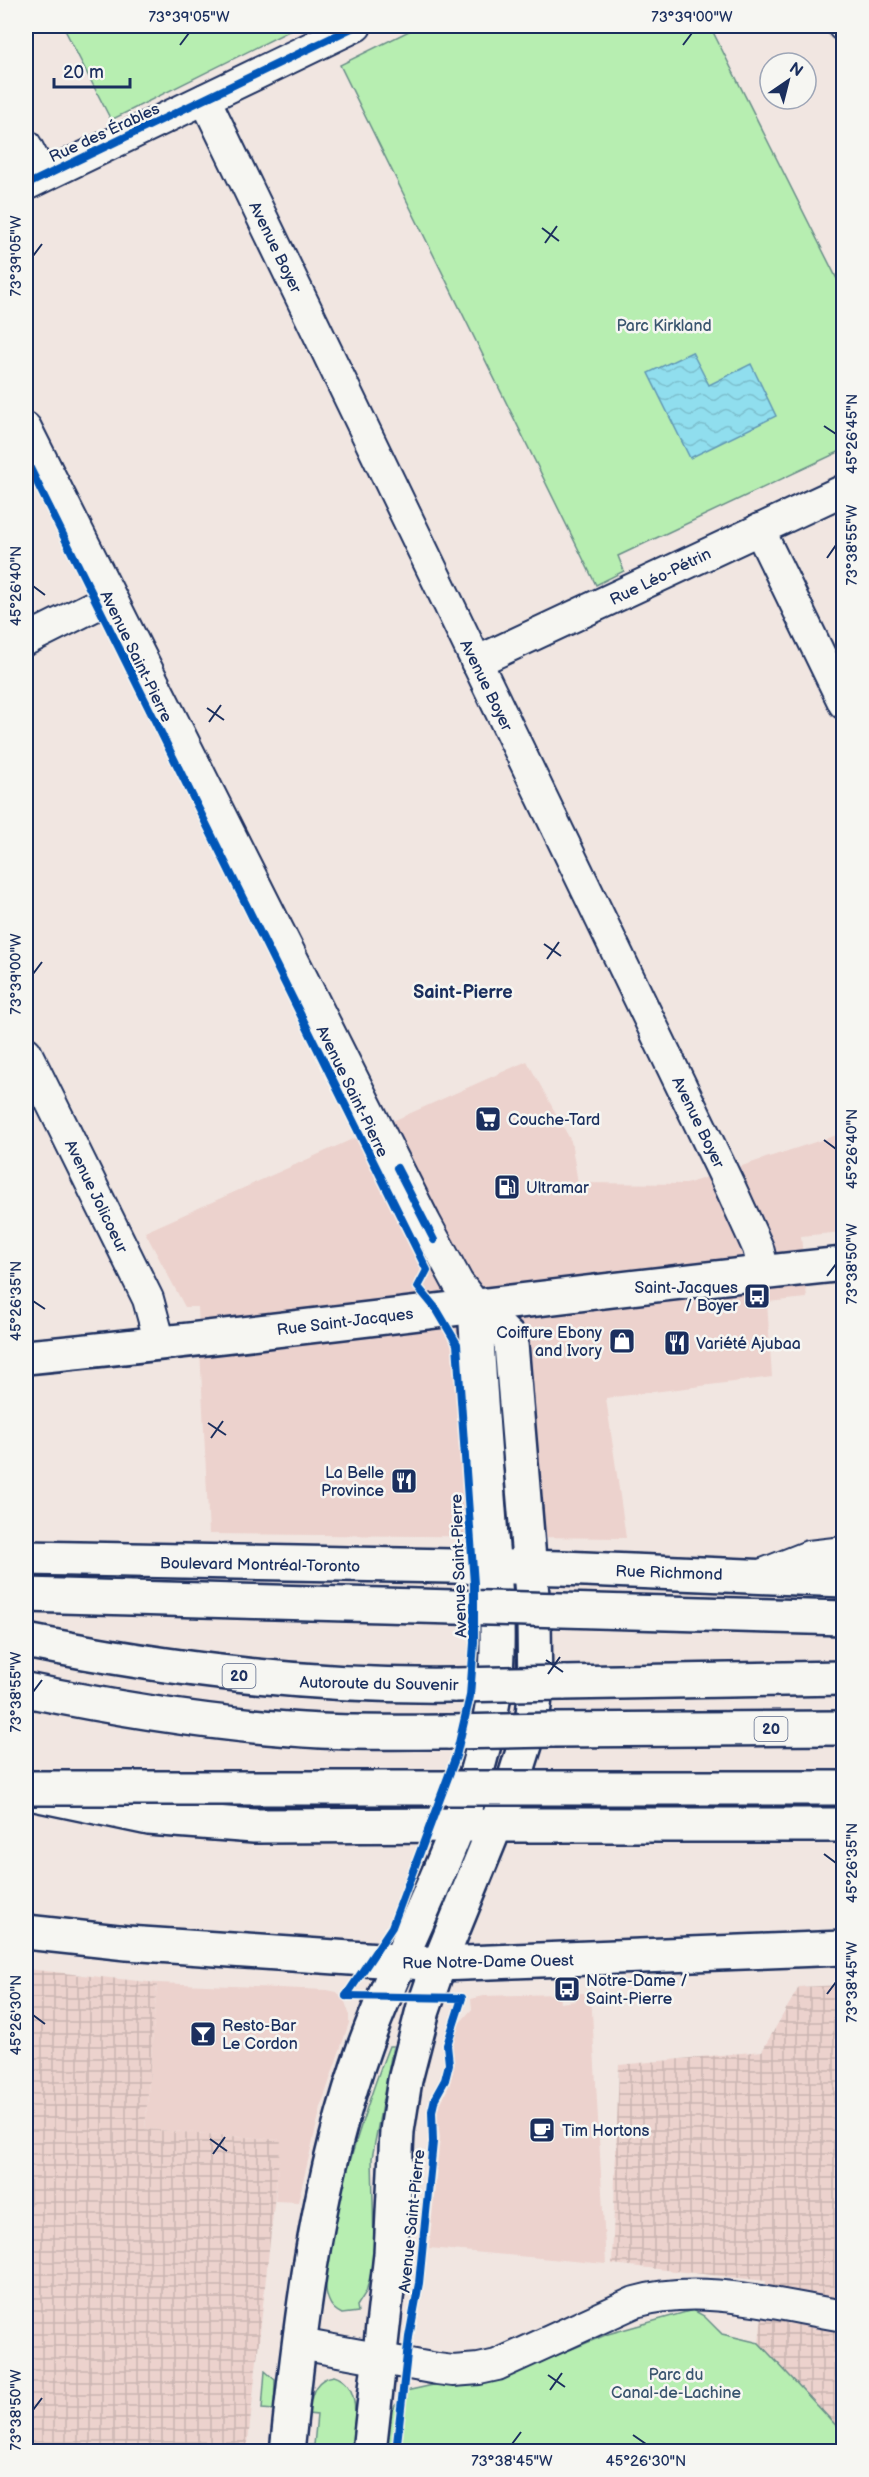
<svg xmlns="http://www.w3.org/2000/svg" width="869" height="2477" font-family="'Balsamiq Sans',sans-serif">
<defs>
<pattern id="industrial-grid" width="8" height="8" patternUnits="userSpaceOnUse" patternTransform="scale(1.5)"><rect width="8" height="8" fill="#ecd2cd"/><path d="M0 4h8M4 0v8" fill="none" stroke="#cab5b2"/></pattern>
<pattern id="water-waves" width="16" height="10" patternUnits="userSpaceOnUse" patternTransform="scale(1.5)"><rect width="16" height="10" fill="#90deee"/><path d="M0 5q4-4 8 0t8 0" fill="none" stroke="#7cbfce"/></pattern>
</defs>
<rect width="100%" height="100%" fill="#f1e6e1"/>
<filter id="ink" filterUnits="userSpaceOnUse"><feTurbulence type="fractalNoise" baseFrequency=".0167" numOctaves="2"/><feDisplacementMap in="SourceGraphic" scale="12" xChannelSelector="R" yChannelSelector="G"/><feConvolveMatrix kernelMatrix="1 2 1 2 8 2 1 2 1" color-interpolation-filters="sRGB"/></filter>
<g filter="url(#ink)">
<!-- built -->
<g fill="#ecd2cd">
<polygon points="527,1061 571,1141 578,1183 686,1184 843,1133 843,1232 801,1236 807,1298 767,1302 772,1377 606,1398 626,1538 209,1534 198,1307 185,1307 145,1232"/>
<polygon points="157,1983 327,1990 337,1992 345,2002 349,2013 349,2023 322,2103 298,2202 275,2201 280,2140 145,2129"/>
<polygon points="575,1993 591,1993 606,2264 429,2248 440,2138 437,2111 449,2086 454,2066 451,2049 453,2039 458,2025 472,2009 471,1999 484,1996 559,1994 560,2003 575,2001"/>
</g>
<!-- industrial -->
<g fill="url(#industrial-grid)">
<polygon points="26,1969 157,1983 145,2129 281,2140 247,2451 26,2451"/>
<polygon points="843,1985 843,2434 759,2343 766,2281 612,2264 619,2065 762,2051 799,1987"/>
</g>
<!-- green -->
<g fill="#b7eeb1" stroke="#698e88" stroke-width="1.5">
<polygon points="63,26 299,26 111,120"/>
<polygon points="419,26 710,26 843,291 843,450 618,556 624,571 596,585 340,65"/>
<path d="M389 2046H393L372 2158 374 2245 371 2273 366 2292 357 2306 358 2312 342 2314C336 2311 331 2307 329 2301 311 2264 372 2089 389 2046Z"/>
<polygon points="693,2310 704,2316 722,2334 759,2343 844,2434 843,2452 385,2452 391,2411 406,2391 447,2382 497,2380 608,2334"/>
<polygon points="265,2371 275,2380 274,2410 262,2409"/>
<path d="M334 2376C364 2385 353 2427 353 2451L308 2452V2445H314L317 2415 308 2414C312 2395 313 2379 334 2376Z"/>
</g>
<!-- water -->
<polygon fill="url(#water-waves)" stroke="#6198b4" stroke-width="1.5" points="692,352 709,385 751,364 776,416 690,458 648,373"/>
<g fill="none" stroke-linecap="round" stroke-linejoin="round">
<defs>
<g id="minor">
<polyline points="843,26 844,26"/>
<polyline points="205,99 731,1189 758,1248 764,1272"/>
<polyline points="26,145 42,176"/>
<polyline points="26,185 356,26"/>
<polyline points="26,428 425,1222 458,1283 475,1305"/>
<polyline points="759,529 844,704"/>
<polyline points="26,640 110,598"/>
<polyline points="476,662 844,490"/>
<polyline points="26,1052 148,1299 160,1343"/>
<polyline points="758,1576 809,1556 844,1552"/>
<path d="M300 2344 437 2369 453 2371 479 2369 497 2365 635 2302C702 2283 776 2305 844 2316"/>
</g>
<g id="major">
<path d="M26 1357C299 1331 570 1292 844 1264"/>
<polyline points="26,1558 562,1568 844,1580"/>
<polyline points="30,1793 149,1818 254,1826 477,1825"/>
<polyline points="26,1932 127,1943 439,1964 844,1948"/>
<path d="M287 2452C301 2314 318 2176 365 2045 407 1931 474 1822 493 1701 501 1646 496 1591 491 1536 485 1459 479 1382 475 1305"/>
<polyline points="369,2452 391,2254 397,2131 405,2080 423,2010 439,1964 514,1780 532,1723 535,1697 534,1619 511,1344 509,1338 475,1305"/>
</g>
<g id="highway">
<path d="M26 1641C168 1669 309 1687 455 1685"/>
<polyline points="563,1683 844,1678"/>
<path d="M26 1690C123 1710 221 1726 321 1731 363 1733 406 1732 449 1732"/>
<polyline points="552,1730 844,1728"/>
<polyline points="496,1825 844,1825"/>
</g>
</defs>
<!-- minor casing -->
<use href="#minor" stroke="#1b2f5e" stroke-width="34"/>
<!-- major casing -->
<use href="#major" stroke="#1b2f5e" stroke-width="38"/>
<!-- highway casing -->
<use href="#highway" stroke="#1b2f5e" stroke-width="38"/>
<!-- minor -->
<use href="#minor" stroke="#f6f6f2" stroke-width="30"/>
<!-- major -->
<use href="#major" stroke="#f6f6f2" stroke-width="33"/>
<!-- highway -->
<use href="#highway" stroke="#f6f6f2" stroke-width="33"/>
<defs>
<g id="highway-bridge">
<polyline points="26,1595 844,1618"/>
<polyline points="455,1685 563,1683"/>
<polyline points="449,1732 552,1730"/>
<polyline points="26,1788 839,1788"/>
</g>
</defs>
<!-- highway-bridge casing -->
<use href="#highway-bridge" stroke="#1b2f5e" stroke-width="38" stroke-linecap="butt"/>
<!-- highway-bridge -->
<use href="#highway-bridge" stroke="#f6f6f2" stroke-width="33"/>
<defs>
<g id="cycleway">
<polyline points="26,185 356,26"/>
<polyline points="26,460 427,1270 418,1287 437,1310 457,1344 474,1584 474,1643 470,1696 456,1756 392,1927 346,1996"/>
<polyline points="397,1168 434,1240"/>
<polyline points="346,1996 462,1998 447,2045 449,2064 445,2080 435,2098 432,2111 433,2142 419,2283 409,2337 396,2452"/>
</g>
</defs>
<!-- cycleway casing -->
<use href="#cycleway" stroke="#f6f6f2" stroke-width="11"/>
<!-- cycleway -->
<use href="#cycleway" stroke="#0057b8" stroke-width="8"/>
</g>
</g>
<!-- ticks -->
<path fill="none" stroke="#1b2f5e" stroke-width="2" d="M180 45 189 33M683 45 692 33M542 228 559 241M545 243 557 226M33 256 42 244M824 426 836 434M827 558 836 545M33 586 45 595M207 708 224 720M209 722 221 705M544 944 561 956M547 959 559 942M33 974 42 962M824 1140 836 1149M827 1276 836 1264M33 1301 45 1309M208 1423 226 1435M211 1438 223 1421M546 1660 563 1672M548 1674 560 1657M33 1692 42 1680M824 1854 836 1863M827 1994 836 1982M33 2015 45 2024M210 2139 227 2151M213 2154 225 2137M548 2375 565 2387M550 2390 562 2373M33 2410 42 2398M633 2435 646 2444M512 2444 521 2432"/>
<!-- icons -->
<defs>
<symbol id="supermarket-square" viewBox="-11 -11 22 22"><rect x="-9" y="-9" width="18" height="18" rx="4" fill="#1b2f5e" stroke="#f6f6f2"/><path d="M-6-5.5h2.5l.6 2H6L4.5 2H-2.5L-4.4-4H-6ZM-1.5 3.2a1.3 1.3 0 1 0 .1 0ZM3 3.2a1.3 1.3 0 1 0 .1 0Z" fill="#fff"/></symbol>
<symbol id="fuel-square" viewBox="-11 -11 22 22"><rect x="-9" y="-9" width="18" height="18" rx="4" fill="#1b2f5e" stroke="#f6f6f2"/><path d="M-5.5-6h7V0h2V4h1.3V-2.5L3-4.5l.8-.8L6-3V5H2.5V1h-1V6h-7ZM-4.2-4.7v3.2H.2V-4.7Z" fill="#fff"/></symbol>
<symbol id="bus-square" viewBox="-11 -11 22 22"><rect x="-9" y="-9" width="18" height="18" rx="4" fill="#1b2f5e" stroke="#f6f6f2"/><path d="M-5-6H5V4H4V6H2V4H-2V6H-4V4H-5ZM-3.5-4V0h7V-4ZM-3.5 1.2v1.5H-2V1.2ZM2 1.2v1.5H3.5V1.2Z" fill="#fff"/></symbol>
<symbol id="shop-square" viewBox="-11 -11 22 22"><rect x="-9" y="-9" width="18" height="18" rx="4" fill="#1b2f5e" stroke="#f6f6f2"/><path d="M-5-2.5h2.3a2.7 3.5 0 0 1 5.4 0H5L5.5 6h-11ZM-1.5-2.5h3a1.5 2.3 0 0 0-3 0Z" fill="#fff"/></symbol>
<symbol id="restaurant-square" viewBox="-11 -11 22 22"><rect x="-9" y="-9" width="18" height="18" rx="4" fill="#1b2f5e" stroke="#f6f6f2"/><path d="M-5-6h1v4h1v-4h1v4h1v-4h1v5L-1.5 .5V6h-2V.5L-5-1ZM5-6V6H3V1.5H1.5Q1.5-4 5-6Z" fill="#fff"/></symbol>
<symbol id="bar-square" viewBox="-11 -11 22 22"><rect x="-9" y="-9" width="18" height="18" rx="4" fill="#1b2f5e" stroke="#f6f6f2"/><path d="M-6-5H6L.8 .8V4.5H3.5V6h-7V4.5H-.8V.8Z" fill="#fff"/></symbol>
<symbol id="cafe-square" viewBox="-11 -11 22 22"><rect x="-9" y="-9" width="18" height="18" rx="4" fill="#1b2f5e" stroke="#f6f6f2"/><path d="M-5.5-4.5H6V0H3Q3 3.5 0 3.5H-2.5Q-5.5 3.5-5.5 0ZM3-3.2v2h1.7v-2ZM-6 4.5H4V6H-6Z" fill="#fff"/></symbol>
</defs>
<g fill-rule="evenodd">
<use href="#supermarket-square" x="473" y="1104" width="30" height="30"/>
<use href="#fuel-square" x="492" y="1172" width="30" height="30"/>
<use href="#bus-square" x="742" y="1281" width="30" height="30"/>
<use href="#shop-square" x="607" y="1326" width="30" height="30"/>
<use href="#restaurant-square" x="662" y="1328" width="30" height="30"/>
<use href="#restaurant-square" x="389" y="1466" width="30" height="30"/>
<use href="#bus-square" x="552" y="1974" width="30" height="30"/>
<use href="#bar-square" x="188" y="2019" width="30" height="30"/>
<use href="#cafe-square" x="527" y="2115" width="30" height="30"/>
</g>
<g text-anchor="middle" stroke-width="5" stroke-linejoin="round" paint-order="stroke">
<!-- shield labels -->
<g fill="#f6f6f2" stroke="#5d6b8a" stroke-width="1.5">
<rect x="222.5" y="1664" width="33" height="24" rx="4.5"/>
<rect x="754.5" y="1717" width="33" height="24" rx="4.5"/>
</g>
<g font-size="15" font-weight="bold" fill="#1b2f5e">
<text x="239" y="1681">20</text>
<text x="771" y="1734">20</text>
</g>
<!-- street labels -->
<g font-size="16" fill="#1b2f5e" stroke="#f6f6f2">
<text transform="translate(104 132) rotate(-25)" y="6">Rue des Érables</text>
<text transform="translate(276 247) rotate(64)" y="6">Avenue Boyer</text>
<text transform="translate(660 576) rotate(-26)" y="6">Rue Léo-Pétrin</text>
<text transform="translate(137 656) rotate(64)" y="6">Avenue Saint-Pierre</text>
<text transform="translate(487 685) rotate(64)" y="6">Avenue Boyer</text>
<text transform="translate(353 1091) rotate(64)" y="6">Avenue Saint-Pierre</text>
<text transform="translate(699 1122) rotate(64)" y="6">Avenue Boyer</text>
<text transform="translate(97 1196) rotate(64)" y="6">Avenue Jolicoeur</text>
<text transform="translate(345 1321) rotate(-7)" y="6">Rue Saint-Jacques</text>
<text transform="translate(260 1564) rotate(1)" y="6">Boulevard Montréal-Toronto</text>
<text transform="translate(458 1566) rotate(-92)" y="6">Avenue Saint-Pierre</text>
<text transform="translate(669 1572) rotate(2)" y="6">Rue Richmond</text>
<text transform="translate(379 1683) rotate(1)" y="6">Autoroute du Souvenir</text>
<text transform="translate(488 1961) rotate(-1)" y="6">Rue Notre-Dame Ouest</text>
<text transform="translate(411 2221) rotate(-84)" y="6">Avenue Saint-Pierre</text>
</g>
<!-- park labels -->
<g font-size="16" fill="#3a556f" stroke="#f6f6f2">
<text x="664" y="331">Parc Kirkland</text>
<text x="676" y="2380">Parc du<tspan x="676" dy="18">Canal-de-Lachine</tspan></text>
</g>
<!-- poi labels -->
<g font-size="16" fill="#1b2f5e" stroke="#f6f6f2" text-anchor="start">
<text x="508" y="1125">Couche-Tard</text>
<text x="526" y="1193">Ultramar</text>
<text x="738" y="1293" text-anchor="end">Saint-Jacques<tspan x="738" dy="18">/ Boyer</tspan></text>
<text x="602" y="1338" text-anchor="end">Coiffure Ebony<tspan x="602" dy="18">and Ivory</tspan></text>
<text x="696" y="1349">Variété Ajubaa</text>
<text x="384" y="1478" text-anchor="end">La Belle<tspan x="384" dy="18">Province</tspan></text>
<text x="586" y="1986">Notre-Dame /<tspan x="586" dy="18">Saint-Pierre</tspan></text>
<text x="222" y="2031">Resto-Bar<tspan x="222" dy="18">Le Cordon</tspan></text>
<text x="562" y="2136">Tim Hortons</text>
</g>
<!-- neighbourhood labels -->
<g font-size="18" font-weight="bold" fill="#1b2f5e" stroke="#f6f6f2">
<text x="463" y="998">Saint-Pierre</text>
</g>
</g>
<!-- margin -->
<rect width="869" height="2477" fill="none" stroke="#f6f6f2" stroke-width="66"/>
<!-- north arrow -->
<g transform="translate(788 81) rotate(35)"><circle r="28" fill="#f6f6f2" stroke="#9ea6b7" stroke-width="1.5"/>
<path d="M0-4.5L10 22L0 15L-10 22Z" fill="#1b2f5e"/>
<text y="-9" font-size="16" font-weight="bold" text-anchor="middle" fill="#1b2f5e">N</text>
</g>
<!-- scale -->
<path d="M54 78v9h76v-9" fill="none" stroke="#1b2f5e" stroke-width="3"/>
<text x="63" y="78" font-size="18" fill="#1b2f5e" stroke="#f6f6f2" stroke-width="4.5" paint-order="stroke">20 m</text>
<rect x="33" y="33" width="803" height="2411" fill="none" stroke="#1b2f5e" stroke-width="2"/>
<g font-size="15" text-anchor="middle" fill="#1b2f5e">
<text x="189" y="22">73°39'05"W</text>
<text x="692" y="22">73°39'00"W</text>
<text transform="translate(16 256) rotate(-90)" y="5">73°39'05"W</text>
<text transform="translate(852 434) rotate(-90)" y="5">45°26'45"N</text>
<text transform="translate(852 545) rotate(-90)" y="5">73°38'55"W</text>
<text transform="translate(16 586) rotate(-90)" y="5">45°26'40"N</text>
<text transform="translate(16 974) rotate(-90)" y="5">73°39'00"W</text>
<text transform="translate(852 1149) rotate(-90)" y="5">45°26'40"N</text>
<text transform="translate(852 1264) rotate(-90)" y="5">73°38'50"W</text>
<text transform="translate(16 1301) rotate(-90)" y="5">45°26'35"N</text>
<text transform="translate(16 1692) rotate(-90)" y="5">73°38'55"W</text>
<text transform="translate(852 1863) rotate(-90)" y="5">45°26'35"N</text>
<text transform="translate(852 1982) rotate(-90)" y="5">73°38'45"W</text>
<text transform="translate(16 2015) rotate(-90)" y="5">45°26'30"N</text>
<text transform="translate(16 2410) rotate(-90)" y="5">73°38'50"W</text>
<text x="512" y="2466">73°38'45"W</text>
<text x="646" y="2466">45°26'30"N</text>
</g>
</svg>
